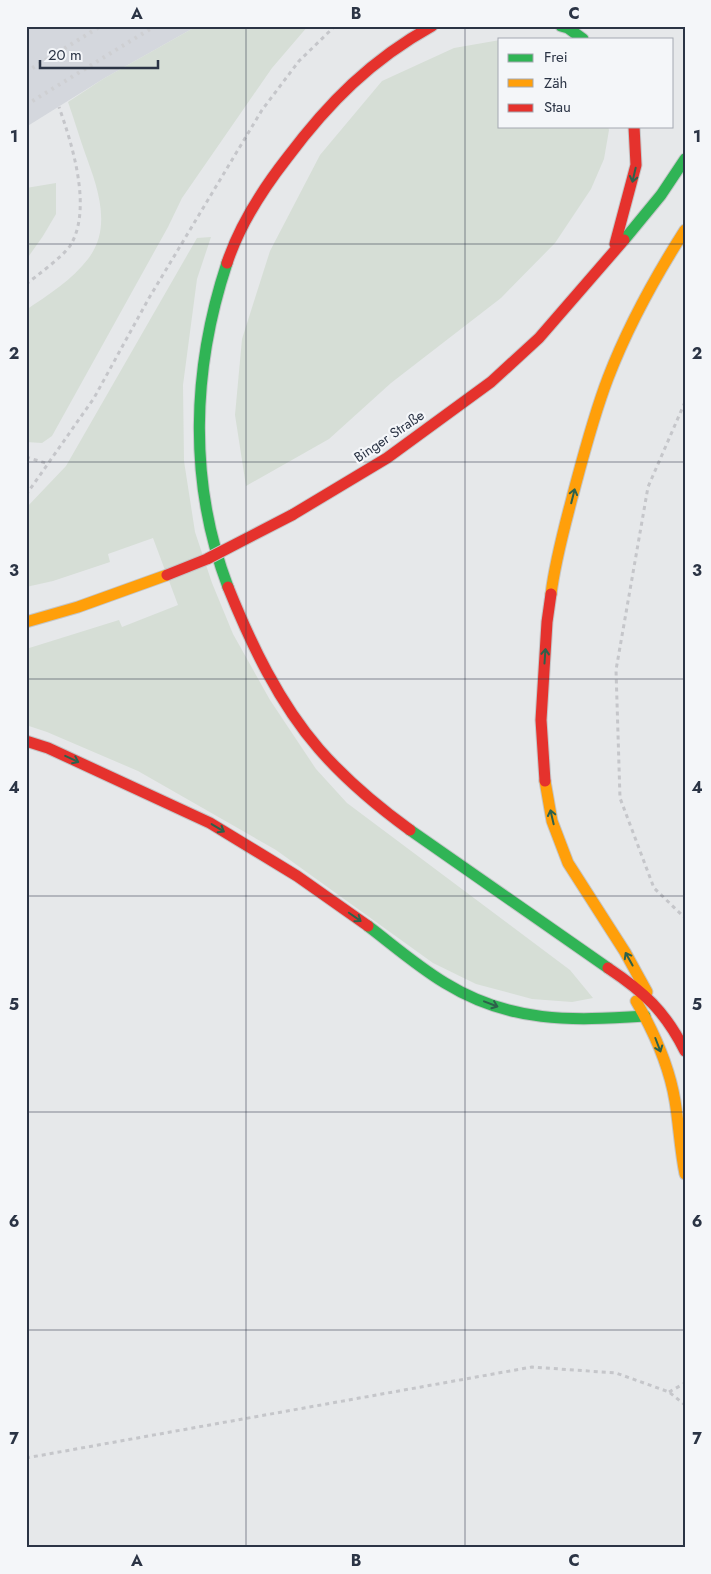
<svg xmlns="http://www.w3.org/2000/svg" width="711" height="1574" font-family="Jost,sans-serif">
<rect width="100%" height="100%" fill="#e6e8ea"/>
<!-- built -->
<polygon fill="#d4d7dd" points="26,26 197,26 103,79 26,127"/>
<!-- green -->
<g fill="#d6ded6">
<path d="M197 26H308L272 68 182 198 168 227 52 436 42 443 26 442V310C48 295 72 280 88 259 113 227 97 186 85 153 79 136 74 119 68 102L103 79Z"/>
<polygon points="500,40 500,126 608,126 609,130 604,159 591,189 555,243 501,298 391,383 329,439 246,486 235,415 242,339 270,251 320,155 382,81 454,48"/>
<polygon points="56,183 56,214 43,236 26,260 26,188"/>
<polygon points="211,237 197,279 183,385 184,461 195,532 212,583 233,634 270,700 316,769 347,803 570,970 593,998 572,1002 532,999 476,984 433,963 276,850 138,771 47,732 26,725 26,649 119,620 122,627 178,605 153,538 108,554 110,562 53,581 26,587 26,508 66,466 197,238"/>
</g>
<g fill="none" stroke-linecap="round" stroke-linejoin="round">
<defs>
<g id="fast">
<polyline points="561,26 568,28 583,39"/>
<polyline points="624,240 661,195 685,159"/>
<path d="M227 263C192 369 188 482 228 587"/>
<polyline points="410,830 608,968"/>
<path d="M368 926C393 945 417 966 445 983 510 1023 571 1021 645 1016"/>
</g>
<g id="slow">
<path d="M551 594C555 561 564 529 572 498 583 457 593 417 608 378 628 326 655 277 685 230"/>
<polyline points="26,622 78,607 167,575"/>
<polyline points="545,781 552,821 568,863 625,952 647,992"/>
<path d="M636 1001C654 1032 669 1065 675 1101 679 1125 680 1150 685 1174"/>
</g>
<g id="jam">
<polyline points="615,244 636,165 634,126"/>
<path d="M227 263C240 224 262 190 287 158 329 102 371 60 432 26"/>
<polyline points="292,515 387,458 491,382 539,338 624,240"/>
<path d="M228 587C251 644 279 703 319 749 346 780 377 806 410 830"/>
<polyline points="26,741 48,748 210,823 297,876 368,926"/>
<polyline points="545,781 541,720 547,622 551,594"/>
<path d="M608 968C644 992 665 1011 685 1051"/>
</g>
</defs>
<!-- fast casing -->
<use href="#fast" stroke="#c4c6c8" stroke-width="13"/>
<!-- slow casing -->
<use href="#slow" stroke="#c4c6c8" stroke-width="13"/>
<!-- jam casing -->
<use href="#jam" stroke="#c4c6c8" stroke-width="13"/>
<!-- path -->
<g stroke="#c5c6ca" stroke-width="3" stroke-dasharray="4 4" stroke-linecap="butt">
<path d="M26 284C37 276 63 256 70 246 93 209 72 144 59 107"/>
<polyline points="685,402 648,487 616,670 620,798 654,888 685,918"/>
<polyline points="26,457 49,464"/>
<polyline points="26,495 94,398 149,298 262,110 299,61 335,26"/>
<polyline points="669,1392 685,1383"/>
<polyline points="26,1458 532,1367 616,1373 669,1392 685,1405"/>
</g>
<!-- fast -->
<use href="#fast" stroke="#30b455" stroke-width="11"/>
<!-- slow -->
<use href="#slow" stroke="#ff9f0a" stroke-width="11"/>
<!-- jam -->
<use href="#jam" stroke="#e5322d" stroke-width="11"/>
<!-- rail -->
<g stroke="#cecfd2" stroke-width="4" stroke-dasharray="2.5 5" stroke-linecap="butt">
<polyline points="26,72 101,26"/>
<polyline points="26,105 155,26"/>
</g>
<defs>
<polyline id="jam-bridge" points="167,575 207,559 292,515"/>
</defs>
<!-- jam-bridge casing -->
<use href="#jam-bridge" stroke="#c4c6c8" stroke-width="13" stroke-linecap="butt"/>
<!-- jam-bridge -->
<use href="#jam-bridge" stroke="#e5322d" stroke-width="11"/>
</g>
<!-- one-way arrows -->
<defs><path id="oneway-shaft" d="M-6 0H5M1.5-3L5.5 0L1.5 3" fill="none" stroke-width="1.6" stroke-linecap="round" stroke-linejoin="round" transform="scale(1.25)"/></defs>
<g stroke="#2d614b">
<use href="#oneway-shaft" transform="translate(634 175) rotate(103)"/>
<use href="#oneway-shaft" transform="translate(573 496) rotate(-76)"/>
<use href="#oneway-shaft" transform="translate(545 656) rotate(-86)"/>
<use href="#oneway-shaft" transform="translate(72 759) rotate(25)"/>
<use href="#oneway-shaft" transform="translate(552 817) rotate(-103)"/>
<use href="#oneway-shaft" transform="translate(218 828) rotate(31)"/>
<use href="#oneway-shaft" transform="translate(355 917) rotate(35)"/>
<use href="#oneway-shaft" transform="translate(629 959) rotate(-119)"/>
<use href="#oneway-shaft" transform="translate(491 1004) rotate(21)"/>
<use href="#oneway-shaft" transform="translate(658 1045) rotate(69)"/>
</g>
<!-- grid -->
<path fill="none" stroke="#2b3445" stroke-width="1" stroke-opacity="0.55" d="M246 26V1548M465 26V1548M26 244H685M26 462H685M26 679H685M26 896H685M26 1112H685M26 1330H685"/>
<g text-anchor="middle" stroke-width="4.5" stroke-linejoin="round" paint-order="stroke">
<!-- street labels -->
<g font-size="14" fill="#2b3445" stroke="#f4f6f9">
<text transform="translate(389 436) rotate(-34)" y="5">Binger Straße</text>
</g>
</g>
<!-- border -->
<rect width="711" height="1574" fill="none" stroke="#f4f6f9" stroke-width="55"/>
<!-- legend -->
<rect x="498" y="38" width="175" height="90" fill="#f4f6f9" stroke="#a4a8b1"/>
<rect x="508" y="54" width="25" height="8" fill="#30b455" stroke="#a4a8b1"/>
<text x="544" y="62" font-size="15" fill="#2b3445">Frei</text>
<rect x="508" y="79" width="25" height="8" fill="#ff9f0a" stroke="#a4a8b1"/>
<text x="544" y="88" font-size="15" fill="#2b3445">Zäh</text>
<rect x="508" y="104" width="25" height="8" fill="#e5322d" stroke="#a4a8b1"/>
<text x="544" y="112" font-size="15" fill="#2b3445">Stau</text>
<!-- scale -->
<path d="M40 60v8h118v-8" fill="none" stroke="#2b3445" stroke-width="2.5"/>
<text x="48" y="60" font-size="15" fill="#2b3445" stroke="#f4f6f9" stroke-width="4" paint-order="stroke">20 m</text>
<rect x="28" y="28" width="656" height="1518" fill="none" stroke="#2b3445" stroke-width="2"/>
<g font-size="16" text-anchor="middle" font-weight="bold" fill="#2b3445">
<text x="137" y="19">A</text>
<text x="356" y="19">B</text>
<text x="574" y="19">C</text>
<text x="14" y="142">1</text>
<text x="697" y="142">1</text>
<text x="14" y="359">2</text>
<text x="697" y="359">2</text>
<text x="14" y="576">3</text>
<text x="697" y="576">3</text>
<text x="14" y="793">4</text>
<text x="697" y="793">4</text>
<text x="14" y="1010">5</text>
<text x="697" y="1010">5</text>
<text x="14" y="1227">6</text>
<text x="697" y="1227">6</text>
<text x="14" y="1444">7</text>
<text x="697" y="1444">7</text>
<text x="137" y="1566">A</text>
<text x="356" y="1566">B</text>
<text x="574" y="1566">C</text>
</g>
</svg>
